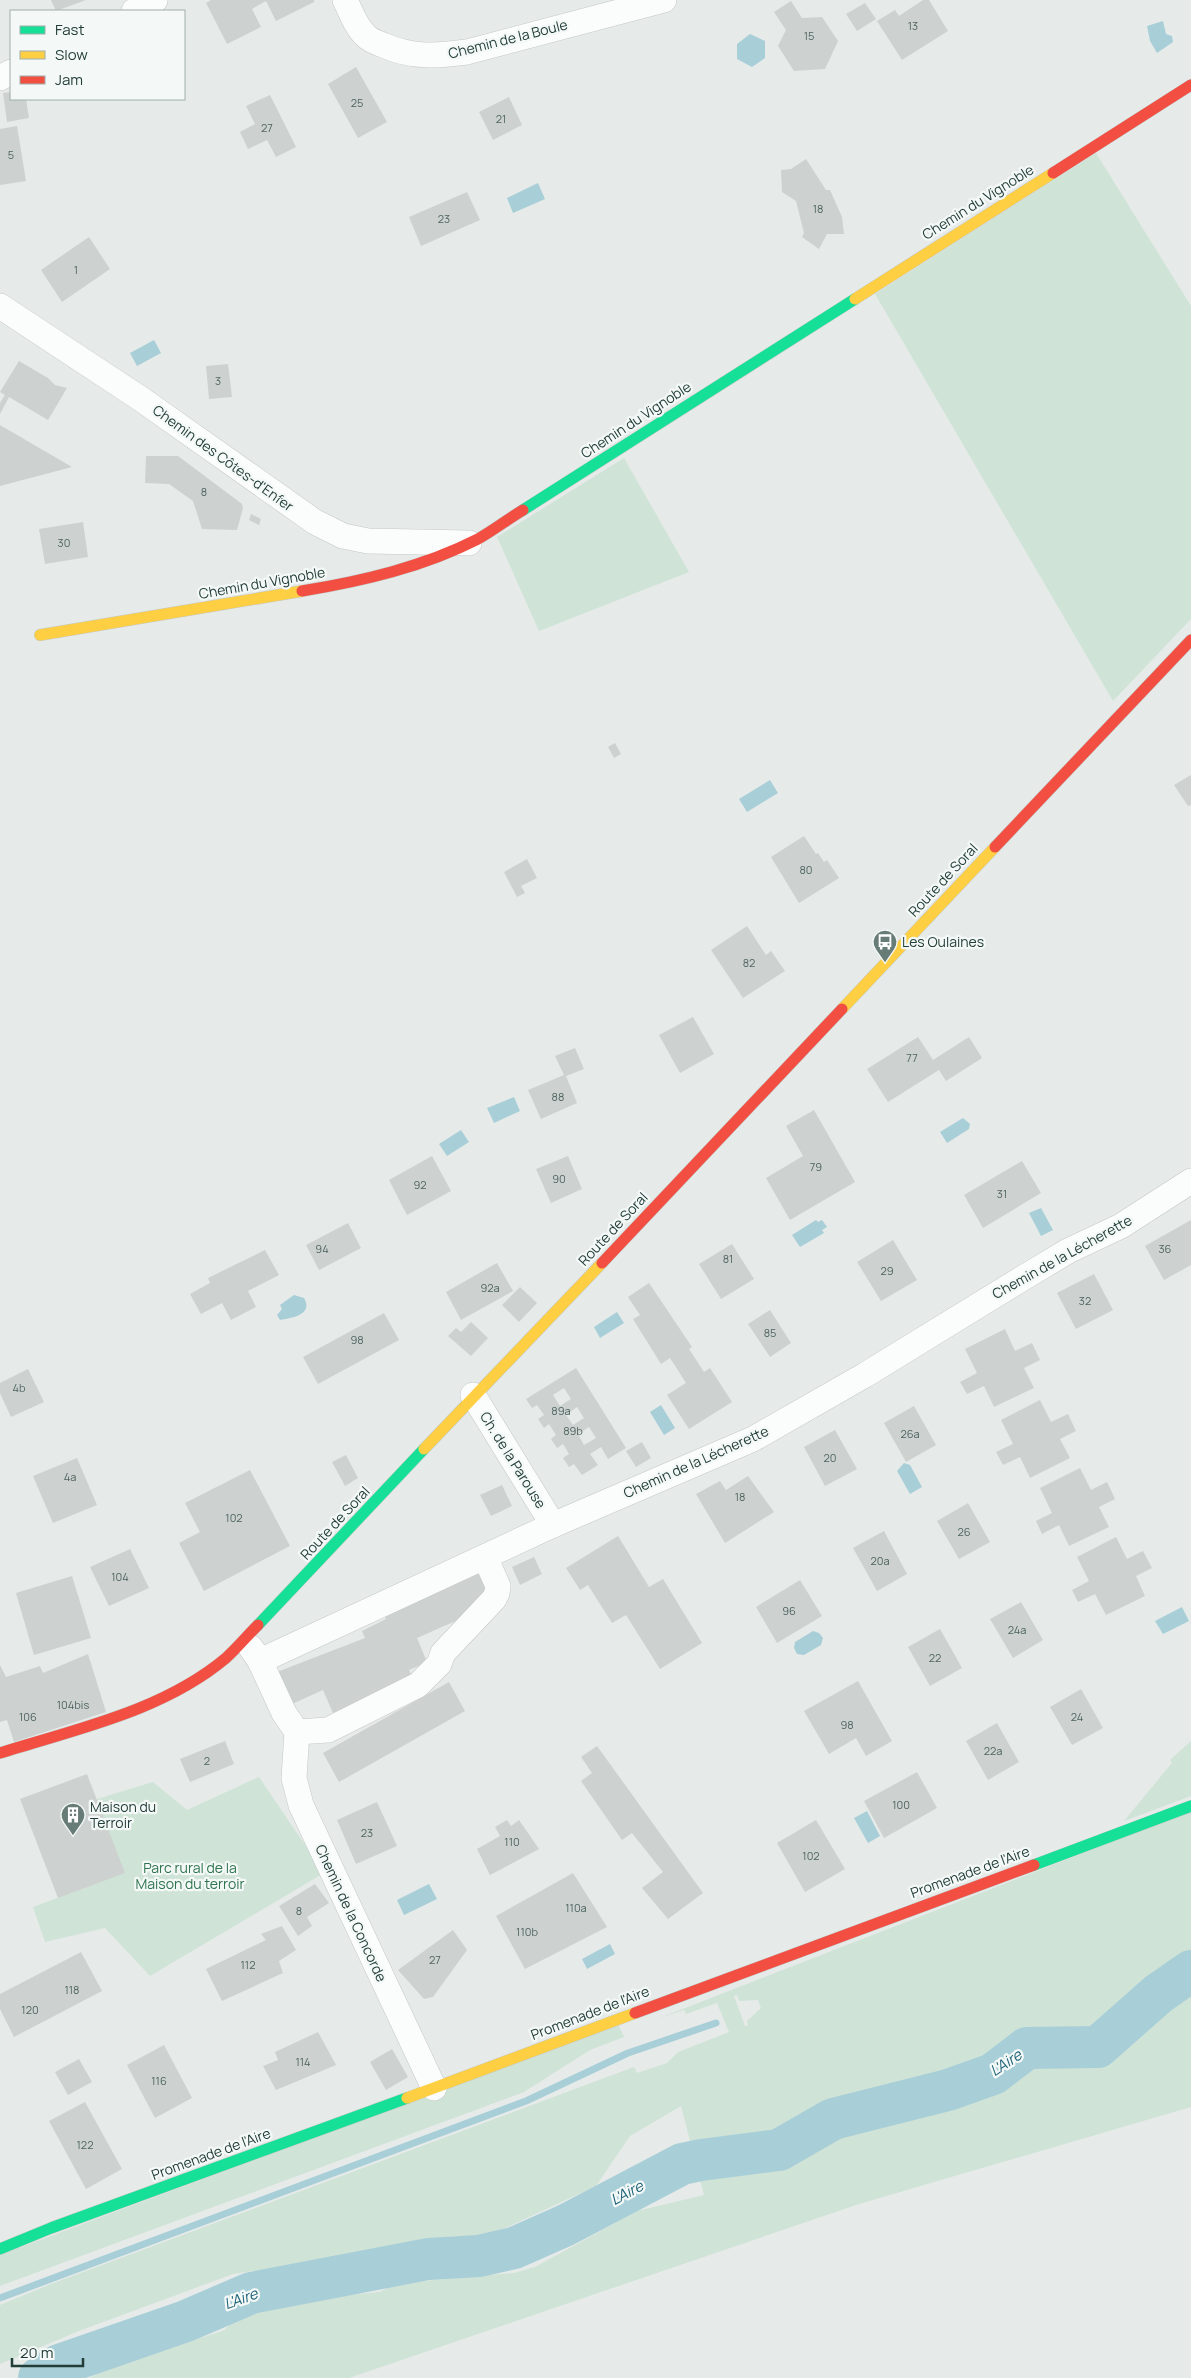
<svg xmlns="http://www.w3.org/2000/svg" width="1191" height="2378" font-family="Manrope,sans-serif">
<rect width="100%" height="100%" fill="#e6ebe9"/>
<!-- green -->
<g fill="#cfe3d7" fill-rule="evenodd">
<polygon points="1096,153 1191,306 1191,619 1113,701 875,294"/>
<polygon points="624,458 689,572 539,631 497,537"/>
<polygon points="1191,1741 1191,1796 1124,1821 1172,1763 1170,1760"/>
<polygon points="259,1777 324,1873 150,1976 105,1928 45,1942 33,1907 124,1873 97,1799 153,1782 187,1810"/>
<path d="M1191 1811V2107L859 2204 349 2378H89L114 2366 225 2330 232 2320 283 2301 379 2292 400 2283 514 2273 535 2267 637 2211 704 2195 681 2106 630 2136 596 2186 499 2231 482 2237 453 2236 419 2244 386 2248 329 2264 307 2263 233 2274 79 2331 0 2364V2305L51 2284 634 2067 637 2073 667 2063 678 2052 729 2032 717 2003 686 2014 684 2010 657 2019ZM737 1995 739 2001 758 2000 761 2008 747 2021 748 2026H745L734 1996Z"/>
<polygon points="618,2024 624,2037 590,2050 524,2092 0,2286 0,2255"/>
</g>
<!-- water -->
<g fill="#a8ced8">
<polygon points="1163,21 1166,34 1172,36 1173,42 1157,53 1150,41 1147,26"/>
<polygon points="750,34 765,41 765,58 752,67 737,59 737,44"/>
<polygon points="538,183 545,199 513,213 507,198"/>
<polygon points="154,340 161,353 137,366 130,353"/>
<polygon points="770,780 778,793 747,812 739,799"/>
<polygon points="514,1097 520,1111 494,1123 487,1108"/>
<polygon points="963,1118 970,1124 969,1129 947,1143 940,1132"/>
<polygon points="461,1130 469,1142 447,1156 439,1144"/>
<polygon points="1041,1208 1053,1230 1041,1236 1029,1213"/>
<polygon points="816,1220 818,1222 822,1220 827,1227 822,1230 824,1233 800,1247 792,1235"/>
<path d="M294 1295 304 1298C314 1315 291 1318 280 1320L277 1315 282 1309 280 1305Z"/>
<polygon points="617,1312 624,1323 600,1338 594,1327"/>
<polygon points="661,1405 675,1428 664,1435 650,1412"/>
<polygon points="904,1463 910,1465 922,1487 910,1494 897,1471"/>
<polygon points="1182,1607 1189,1621 1163,1634 1155,1621"/>
<polygon points="813,1631 819,1633 823,1638 821,1645 804,1655 797,1654 794,1648 795,1642"/>
<polygon points="867,1811 880,1836 868,1843 854,1818"/>
<polygon points="429,1884 437,1899 404,1915 397,1900"/>
<polygon points="610,1944 615,1954 587,1969 582,1959"/>
</g>
<g fill="none" stroke-linecap="round" stroke-linejoin="round">
<!-- stream -->
<polyline stroke="#a8ced8" stroke-width="7" points="0,2298 526,2101 628,2053 716,2023"/>
<!-- river -->
<polyline stroke="#a8ced8" stroke-width="42" points="39,2378 59,2365 186,2321 251,2293 428,2259 479,2256 514,2248 566,2225 682,2164 701,2160 779,2150 833,2119 948,2090 993,2074 1027,2048 1098,2047 1158,1994 1191,1971"/>
</g>
<!-- building -->
<g fill="#cdd2d0" fill-rule="evenodd">
<polygon points="51,0 86,0 56,11"/>
<polygon points="211,0 314,0 314,2 276,21 266,1 252,9 261,27 227,44 206,3"/>
<polygon points="923,0 929,0 948,31 902,60 877,21 895,10 899,16"/>
<polygon points="791,1 802,18 822,17 838,41 825,69 794,71 778,46 786,30 774,12"/>
<polygon points="865,3 876,19 857,31 846,14"/>
<polygon points="356,67 387,122 358,138 328,84"/>
<polygon points="11,92 11,99 26,99 29,118 7,122 3,93"/>
<polygon points="270,95 296,147 276,157 267,140 248,149 240,132 255,124 246,106"/>
<polygon points="509,97 522,125 493,140 479,112"/>
<polygon points="17,126 26,181 0,185 0,129"/>
<polygon points="806,159 826,190 830,190 842,217 844,234 827,234 819,249 802,237 804,233 796,201 782,192 781,170 791,169"/>
<polygon points="467,192 480,220 421,246 409,217"/>
<polygon points="89,237 110,269 62,302 41,270"/>
<polygon points="19,361 48,378 55,385 67,388 48,420 9,397 0,414 0,403 5,395 0,392"/>
<polygon points="228,364 232,397 209,399 206,366"/>
<polygon points="0,425 72,467 0,486"/>
<polygon points="146,456 178,456 242,504 243,508 237,530 202,529 193,501 169,484 145,483"/>
<polygon points="251,514 261,519 259,525 249,520"/>
<polygon points="83,522 88,557 45,564 39,529"/>
<polygon points="615,743 621,754 614,758 608,747"/>
<polygon points="1191,775 1191,805 1188,806 1174,785"/>
<polygon points="804,836 816,854 818,853 824,862 827,860 839,878 799,903 771,857"/>
<polygon points="527,859 537,878 521,886 525,893 517,897 504,872"/>
<polygon points="747,926 766,955 771,951 785,971 743,998 711,950"/>
<polygon points="693,1017 714,1054 680,1073 659,1035"/>
<polygon points="918,1037 933,1060 969,1037 982,1058 946,1081 939,1070 888,1102 867,1069"/>
<polygon points="575,1048 584,1069 566,1076 577,1103 541,1119 528,1090 564,1075 555,1056"/>
<polygon points="814,1110 855,1182 790,1220 766,1178 803,1156 786,1126"/>
<polygon points="432,1156 451,1191 407,1215 389,1180"/>
<polygon points="568,1156 582,1189 551,1203 536,1169"/>
<polygon points="1022,1161 1041,1193 983,1228 964,1195"/>
<polygon points="1191,1220 1191,1265 1164,1280 1145,1246"/>
<polygon points="348,1223 361,1248 319,1270 306,1245"/>
<polygon points="893,1240 917,1280 881,1301 857,1262"/>
<polygon points="732,1244 754,1279 721,1299 699,1264"/>
<polygon points="265,1250 279,1275 248,1291 256,1307 231,1320 222,1303 201,1314 190,1294 210,1283 208,1278"/>
<polygon points="497,1263 513,1291 461,1320 446,1292"/>
<polygon points="1094,1274 1113,1310 1076,1329 1057,1293"/>
<polygon points="649,1283 692,1347 689,1349 704,1372 710,1368 732,1402 689,1429 667,1395 686,1383 670,1358 661,1364 633,1319 640,1315 628,1297"/>
<polygon points="520,1287 537,1303 519,1322 502,1305"/>
<polygon points="770,1310 791,1343 770,1357 748,1324"/>
<polygon points="384,1313 399,1340 318,1384 303,1357"/>
<polygon points="471,1322 488,1338 471,1356 448,1336 456,1328 461,1332"/>
<polygon points="1005,1329 1015,1351 1032,1343 1040,1360 1024,1368 1034,1388 994,1407 984,1386 967,1394 960,1382 977,1373 965,1349"/>
<path d="M576 1368 626 1448 608 1459 601 1447 590 1454 598 1465 582 1475 574 1464 569 1467 563 1458 569 1454 563 1444 557 1448 551 1439 556 1435 549 1424 544 1428 538 1419 544 1415 537 1405 532 1408 526 1399ZM564 1388 571 1399 560 1406 553 1395ZM577 1407 584 1418 573 1425 566 1415ZM589 1427 596 1438 584 1445 578 1434Z"/>
<polygon points="28,1369 44,1402 11,1417 0,1393 0,1383"/>
<polygon points="1040,1400 1051,1422 1068,1414 1076,1431 1060,1439 1070,1458 1030,1478 1020,1457 1003,1465 996,1452 1013,1444 1001,1420"/>
<polygon points="914,1406 936,1445 906,1462 884,1423"/>
<polygon points="835,1430 857,1469 825,1486 804,1447"/>
<polygon points="642,1442 651,1458 636,1467 626,1451"/>
<polygon points="346,1455 358,1478 345,1486 332,1462"/>
<polygon points="77,1458 97,1505 53,1523 33,1476"/>
<polygon points="1080,1468 1091,1490 1107,1482 1115,1499 1099,1507 1109,1527 1069,1546 1059,1525 1042,1534 1036,1521 1052,1513 1040,1488"/>
<polygon points="250,1470 290,1546 204,1591 179,1543 200,1532 185,1503"/>
<polygon points="748,1476 774,1512 725,1543 696,1494 720,1481 726,1490"/>
<polygon points="502,1485 512,1506 491,1516 480,1495"/>
<polygon points="968,1503 990,1542 959,1559 937,1521"/>
<polygon points="884,1531 907,1574 877,1591 853,1548"/>
<polygon points="618,1536 649,1587 663,1579 702,1643 660,1669 626,1615 612,1623 588,1585 580,1590 566,1568"/>
<polygon points="1116,1537 1127,1559 1143,1551 1152,1568 1136,1576 1145,1596 1106,1615 1095,1594 1078,1602 1072,1590 1089,1581 1077,1557"/>
<polygon points="130,1549 149,1588 109,1606 90,1567"/>
<polygon points="534,1557 542,1574 520,1585 512,1567"/>
<polygon points="477,1569 489,1592 467,1616 417,1638 427,1662 409,1670 413,1679 333,1713 323,1690 292,1704 277,1672 365,1638 362,1631 386,1619 383,1611"/>
<polygon points="72,1576 91,1638 34,1655 16,1593"/>
<polygon points="800,1580 822,1616 777,1643 756,1607"/>
<polygon points="1021,1602 1043,1640 1013,1658 990,1619"/>
<polygon points="940,1629 962,1668 930,1686 908,1647"/>
<polygon points="88,1654 106,1712 14,1742 7,1720 0,1722 0,1665 6,1677 40,1666 43,1673"/>
<polygon points="858,1681 892,1741 866,1756 856,1738 829,1754 804,1711"/>
<polygon points="449,1682 465,1711 339,1782 323,1753"/>
<polygon points="1081,1689 1103,1728 1072,1745 1050,1707"/>
<polygon points="997,1723 1019,1762 988,1780 966,1741"/>
<polygon points="225,1741 234,1764 190,1782 180,1759"/>
<polygon points="597,1746 703,1893 668,1919 642,1888 663,1872 632,1833 622,1840 581,1781 592,1773 581,1757"/>
<polygon points="917,1772 937,1808 884,1838 864,1801"/>
<polygon points="87,1774 125,1873 58,1898 20,1799"/>
<polygon points="377,1802 397,1846 356,1864 337,1820"/>
<polygon points="507,1820 511,1826 519,1820 539,1849 490,1875 477,1849 500,1836 495,1827"/>
<polygon points="816,1820 845,1869 805,1892 777,1843"/>
<polygon points="573,1873 607,1927 525,1969 496,1916"/>
<polygon points="315,1884 329,1903 307,1917 312,1926 298,1936 279,1906"/>
<polygon points="282,1926 296,1950 279,1961 283,1973 222,2001 206,1969 266,1940 261,1934"/>
<polygon points="453,1930 467,1950 433,1997 424,1999 398,1970"/>
<polygon points="81,1952 102,1991 14,2037 0,2009 0,1994"/>
<polygon points="318,2032 336,2065 276,2090 263,2066 278,2060 275,2052"/>
<polygon points="164,2045 192,2098 155,2118 127,2065"/>
<polygon points="392,2049 408,2077 386,2090 370,2062"/>
<polygon points="79,2059 92,2082 68,2095 55,2072"/>
<polygon points="85,2102 122,2169 86,2189 49,2121"/>
</g>
<g fill="none" stroke-linecap="round" stroke-linejoin="round">
<defs>
<g id="street">
<path d="M345 0C351 12 356 27 366 36 371 41 378 43 383 45 412 58 436 56 467 52L664 0"/>
<polyline points="134,11 155,0"/>
<polyline points="0,78 11,72"/>
<polyline points="0,306 141,399 315,522 343,536 368,541 469,543"/>
<polyline points="473,1395 553,1525"/>
<polyline points="251,1648 260,1661 284,1713 297,1732 294,1778 301,1805 434,2088"/>
<polyline points="260,1661 553,1525 753,1439 865,1375 1023,1278 1068,1251 1121,1226 1191,1181"/>
<polyline points="297,1732 328,1730 418,1685 439,1664 443,1653 494,1599 497,1593 498,1586 485,1557"/>
</g>
<g id="fast">
<polyline points="523,510 855,299"/>
<polyline points="258,1625 424,1449"/>
<polyline points="1034,1865 1191,1806"/>
<polyline points="0,2249 51,2228 407,2098"/>
</g>
<g id="slow">
<polyline points="855,299 1053,173"/>
<polyline points="40,635 302,591"/>
<polyline points="842,1009 995,847"/>
<polyline points="424,1449 602,1263"/>
<polyline points="407,2098 635,2013"/>
</g>
<g id="jam">
<polyline points="1053,173 1191,85"/>
<path d="M302 591C363 581 423 567 478 539 494 530 508 519 523 510"/>
<polyline points="995,847 1191,640"/>
<polyline points="602,1263 842,1009"/>
<path d="M0 1753C76 1729 163 1711 226 1658 237 1648 247 1636 258 1625"/>
<polyline points="635,2013 1034,1865"/>
</g>
</defs>
<!-- street casing -->
<use href="#street" stroke="#c3c8c6" stroke-width="26"/>
<!-- fast casing -->
<use href="#fast" stroke="#c1c8c6" stroke-width="12"/>
<!-- slow casing -->
<use href="#slow" stroke="#c1c8c6" stroke-width="12"/>
<!-- jam casing -->
<use href="#jam" stroke="#c1c8c6" stroke-width="12"/>
<!-- street -->
<use href="#street" stroke="#fbfcfc" stroke-width="25"/>
<!-- fast -->
<use href="#fast" stroke="#16e098" stroke-width="11"/>
<!-- slow -->
<use href="#slow" stroke="#ffcf43" stroke-width="11"/>
<!-- jam -->
<use href="#jam" stroke="#f24e42" stroke-width="11"/>
</g>
<!-- icons -->
<defs>
<symbol id="bus-pin" viewBox="-11 -11 22 30"><path d="M0 17L-7.5 6A9.5 9.5 0 1 1 7.5 6Z" fill="#677b77" stroke="#f4f9f7"/><path d="M-5-6H5V4H4V6H2V4H-2V6H-4V4H-5ZM-3.5-4V0h7V-4ZM-3.5 1.2v1.5H-2V1.2ZM2 1.2v1.5H3.5V1.2Z" fill="#fff"/></symbol>
<symbol id="building-pin" viewBox="-11 -11 22 30"><path d="M0 17L-7.5 6A9.5 9.5 0 1 1 7.5 6Z" fill="#677b77" stroke="#f4f9f7"/><path d="M-4-6H4V6H1V3H-1V6H-4ZM-2.5-4.3h1.7v1.8h-1.7ZM.8-4.3h1.7v1.8H.8ZM-2.5-1h1.7V.8h-1.7ZM.8-1h1.7V.8H.8Z" fill="#fff"/></symbol>
</defs>
<g fill-rule="evenodd">
<use href="#bus-pin" x="871" y="928" width="28" height="38"/>
<use href="#building-pin" x="59" y="1801" width="28" height="38"/>
</g>
<g text-anchor="middle" stroke-width="4.5" stroke-linejoin="round" paint-order="stroke">
<!-- number labels -->
<g font-size="11" fill="#4e6460">
<text x="913" y="30">13</text>
<text x="809" y="40">15</text>
<text x="357" y="107">25</text>
<text x="501" y="123">21</text>
<text x="267" y="132">27</text>
<text x="11" y="159">5</text>
<text x="818" y="213">18</text>
<text x="444" y="223">23</text>
<text x="76" y="274">1</text>
<text x="218" y="385">3</text>
<text x="204" y="496">8</text>
<text x="64" y="547">30</text>
<text x="806" y="874">80</text>
<text x="749" y="967">82</text>
<text x="912" y="1062">77</text>
<text x="558" y="1101">88</text>
<text x="816" y="1171">79</text>
<text x="559" y="1183">90</text>
<text x="420" y="1189">92</text>
<text x="1002" y="1198">31</text>
<text x="322" y="1253">94</text>
<text x="1165" y="1253">36</text>
<text x="728" y="1263">81</text>
<text x="887" y="1275">29</text>
<text x="490" y="1292">92a</text>
<text x="1085" y="1305">32</text>
<text x="770" y="1337">85</text>
<text x="357" y="1344">98</text>
<text x="19" y="1392">4b</text>
<text x="561" y="1415">89a</text>
<text x="573" y="1435">89b</text>
<text x="910" y="1438">26a</text>
<text x="830" y="1462">20</text>
<text x="70" y="1481">4a</text>
<text x="740" y="1501">18</text>
<text x="234" y="1522">102</text>
<text x="964" y="1536">26</text>
<text x="880" y="1565">20a</text>
<text x="120" y="1581">104</text>
<text x="789" y="1615">96</text>
<text x="1017" y="1634">24a</text>
<text x="935" y="1662">22</text>
<text x="73" y="1709">104bis</text>
<text x="28" y="1721">106</text>
<text x="1077" y="1721">24</text>
<text x="847" y="1729">98</text>
<text x="993" y="1755">22a</text>
<text x="207" y="1765">2</text>
<text x="901" y="1809">100</text>
<text x="367" y="1837">23</text>
<text x="512" y="1846">110</text>
<text x="811" y="1860">102</text>
<text x="576" y="1912">110a</text>
<text x="299" y="1915">8</text>
<text x="527" y="1936">110b</text>
<text x="435" y="1964">27</text>
<text x="248" y="1969">112</text>
<text x="72" y="1994">118</text>
<text x="30" y="2014">120</text>
<text x="303" y="2066">114</text>
<text x="159" y="2085">116</text>
<text x="85" y="2149">122</text>
</g>
<!-- street labels -->
<g font-size="14" fill="#233e39" stroke="#f4f9f7">
<text transform="translate(508 39) rotate(-14)" y="5">Chemin de la Boule</text>
<text transform="translate(978 202) rotate(-32)" y="5">Chemin du Vignoble</text>
<text transform="translate(636 420) rotate(-33)" y="5">Chemin du Vignoble</text>
<text transform="translate(223 458) rotate(36)" y="5">Chemin des Côtes-d'Enfer</text>
<text transform="translate(262 583) rotate(-10)" y="5">Chemin du Vignoble</text>
<text transform="translate(943 880) rotate(-47)" y="5">Route de Soral</text>
<text transform="translate(613 1229) rotate(-47)" y="5">Route de Soral</text>
<text transform="translate(1062 1257) rotate(-29)" y="5">Chemin de la Lécherette</text>
<text transform="translate(513 1460) rotate(58)" y="5">Ch. de la Parouse</text>
<text transform="translate(696 1462) rotate(-24)" y="5">Chemin de la Lécherette</text>
<text transform="translate(335 1523) rotate(-47)" y="5">Route de Soral</text>
<text transform="translate(970 1872) rotate(-20)" y="5">Promenade de l'Aire</text>
<text transform="translate(351 1913) rotate(65)" y="5">Chemin de la Concorde</text>
<text transform="translate(590 2013) rotate(-21)" y="5">Promenade de l'Aire</text>
<text transform="translate(211 2154) rotate(-20)" y="5">Promenade de l'Aire</text>
</g>
<!-- poi labels -->
<g font-size="14" fill="#233e39" stroke="#f4f9f7" text-anchor="start">
<text x="902" y="947">Les Oulaines</text>
<text x="90" y="1812">Maison du<tspan x="90" dy="16">Terroir</tspan></text>
</g>
<!-- park labels -->
<g font-size="14" fill="#2e744f" stroke="#f4f9f7">
<text x="190" y="1873">Parc rural de la<tspan x="190" dy="16">Maison du terroir</tspan></text>
</g>
<!-- water labels -->
<g font-size="15" font-style="italic" fill="#1f6379" stroke="#f4f9f7">
<text transform="translate(1006 2063) rotate(-34)" y="5">L'Aire</text>
<text transform="translate(627 2193) rotate(-28)" y="5">L'Aire</text>
<text transform="translate(241 2299) rotate(-20)" y="5">L'Aire</text>
</g>
</g>
<!-- legend -->
<rect x="10" y="10" width="175" height="90" fill="#f4f9f7" stroke="#a0aeab"/>
<rect x="20" y="26" width="25" height="8" fill="#16e098" stroke="#a0aeab"/>
<text x="55" y="35" font-size="15" fill="#233e39">Fast</text>
<rect x="20" y="51" width="25" height="8" fill="#ffcf43" stroke="#a0aeab"/>
<text x="55" y="60" font-size="15" fill="#233e39">Slow</text>
<rect x="20" y="76" width="25" height="8" fill="#f24e42" stroke="#a0aeab"/>
<text x="55" y="85" font-size="15" fill="#233e39">Jam</text>
<!-- scale -->
<path d="M12 2358v8h71v-8" fill="none" stroke="#233e39" stroke-width="2.5"/>
<text x="20" y="2358" font-size="15" fill="#233e39" stroke="#f4f9f7" stroke-width="4" paint-order="stroke">20 m</text>
</svg>
